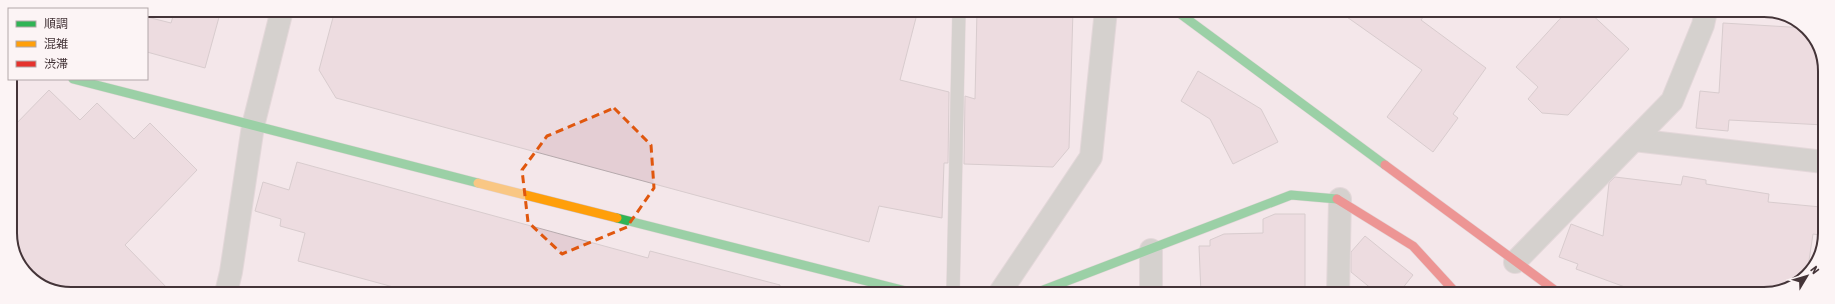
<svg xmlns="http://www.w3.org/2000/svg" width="1835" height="304" font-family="'Asap Condensed','Noto Sans JP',sans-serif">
<rect width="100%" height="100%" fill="#f4e7ea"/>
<!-- building -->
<g fill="#e4ced4" stroke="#b6aaad">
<polygon points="175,10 221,10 205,68 147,52 147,17 171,23"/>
<polygon points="335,10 918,10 900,80 949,92 948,163 944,163 942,218 879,206 869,242 336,98 319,70"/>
<polygon points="977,10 1073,10 1069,148 1053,167 964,164 965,96 975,99"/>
<polygon points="1337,10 1428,10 1421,20 1486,68 1453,114 1458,118 1433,152 1387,117 1422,70"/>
<polygon points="1568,10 1587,10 1629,49 1568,115 1542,113 1528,99 1538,87 1516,67"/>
<polygon points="1723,23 1806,28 1819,50 1818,78 1824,79 1824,125 1729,120 1728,131 1696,128 1700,91 1719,93"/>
<polygon points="1198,71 1261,109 1278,142 1233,164 1210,119 1181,101"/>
<polygon points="49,90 80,120 97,103 134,139 150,123 197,170 125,245 172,293 63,293 31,279 12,249 11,129"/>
<polygon points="297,162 648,258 650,251 780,285 779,294 419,294 298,261 305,233 280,226 281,219 255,211 263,182 289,190"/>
<polygon points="1683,176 1706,180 1706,184 1769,194 1768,202 1821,207 1819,235 1813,234 1807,274 1804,279 1764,294 1644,294 1576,269 1578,264 1559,257 1571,224 1603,236 1609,183 1615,177 1681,185"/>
<polygon points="1275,214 1305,214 1305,294 1201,294 1199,246 1210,246 1210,240 1224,234 1263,233 1263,219"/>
<polygon points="1365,236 1413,275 1398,294 1378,294 1351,272 1351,252"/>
</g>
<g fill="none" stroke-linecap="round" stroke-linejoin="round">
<defs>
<polyline id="lane" points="953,294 959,10"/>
<g id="street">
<polyline points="1634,140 1824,162"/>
<polyline points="1151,250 1151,294"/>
<polyline points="1515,262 1672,101 1703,25 1706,11"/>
<polyline points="226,293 231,272 253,126 282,10"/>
<polyline points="999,294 1091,157 1106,10"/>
<polyline points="1338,294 1340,199"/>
</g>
<g id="fast">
<polyline points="1175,10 1385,165"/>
<polyline points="73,79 478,183"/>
<polyline points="617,218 918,294"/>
<polyline points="1033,294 1291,195 1337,199"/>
</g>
<polyline id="slow" points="478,183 617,218"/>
<g id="jam">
<polyline points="1385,165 1560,294"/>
<polyline points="1337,199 1413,246 1457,294"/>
</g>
</defs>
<!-- lane casing -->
<use href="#lane" stroke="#d0c4c7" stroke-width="14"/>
<!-- street casing -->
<use href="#street" stroke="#d0c4c7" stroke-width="24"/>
<!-- fast casing -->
<use href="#fast" stroke="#d0c4c7" stroke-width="10"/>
<!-- slow casing -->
<use href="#slow" stroke="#d0c4c7" stroke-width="10"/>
<!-- jam casing -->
<use href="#jam" stroke="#d0c4c7" stroke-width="10"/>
<!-- lane -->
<use href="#lane" stroke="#afb6ae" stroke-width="13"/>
<!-- street -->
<use href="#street" stroke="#afb6ae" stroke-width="22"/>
<!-- fast -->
<use href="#fast" stroke="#30b455" stroke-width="9"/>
<!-- slow -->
<use href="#slow" stroke="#ff9f0a" stroke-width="9"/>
<!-- jam -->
<use href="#jam" stroke="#e5322d" stroke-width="9"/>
</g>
<!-- marked area -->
<path d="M0 0H1835V304H0ZM614 108 651 145 654 188 627 227 562 254 528 222 522 170 547 136Z" fill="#f4e7ea" fill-opacity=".55" fill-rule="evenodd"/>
<path fill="none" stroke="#e0570e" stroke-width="3" stroke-dasharray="8 5" stroke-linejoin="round" d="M614 108 651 145 654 188 627 227 562 254 528 222 522 170 547 136Z"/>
<!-- crop -->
<path d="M0 0H1835V304H0ZM71 17H1764A54 54 0 0 1 1818 71V233A54 54 0 0 1 1764 287H71A54 54 0 0 1 17 233V71A54 54 0 0 1 71 17Z" fill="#fcf4f5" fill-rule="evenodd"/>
<path fill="none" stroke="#443438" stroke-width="2" d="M71 17H1764A54 54 0 0 1 1818 71V233A54 54 0 0 1 1764 287H71A54 54 0 0 1 17 233V71A54 54 0 0 1 71 17Z"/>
<!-- legend -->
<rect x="8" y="8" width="140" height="72" fill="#fcf4f5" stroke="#b2a7a9"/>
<rect x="16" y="21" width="20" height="6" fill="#30b455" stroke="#b2a7a9"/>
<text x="44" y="28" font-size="12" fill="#443438">順調</text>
<rect x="16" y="41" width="20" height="6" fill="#ff9f0a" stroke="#b2a7a9"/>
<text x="44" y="48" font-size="12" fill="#443438">混雑</text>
<rect x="16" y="61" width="20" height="6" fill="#e5322d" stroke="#b2a7a9"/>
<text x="44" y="68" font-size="12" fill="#443438">渋滞</text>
<!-- north arrow -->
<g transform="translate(1807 276) rotate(52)" stroke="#fcf4f5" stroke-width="3" paint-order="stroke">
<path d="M0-3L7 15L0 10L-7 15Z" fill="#443438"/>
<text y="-6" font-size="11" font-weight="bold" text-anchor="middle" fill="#443438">N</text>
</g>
</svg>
